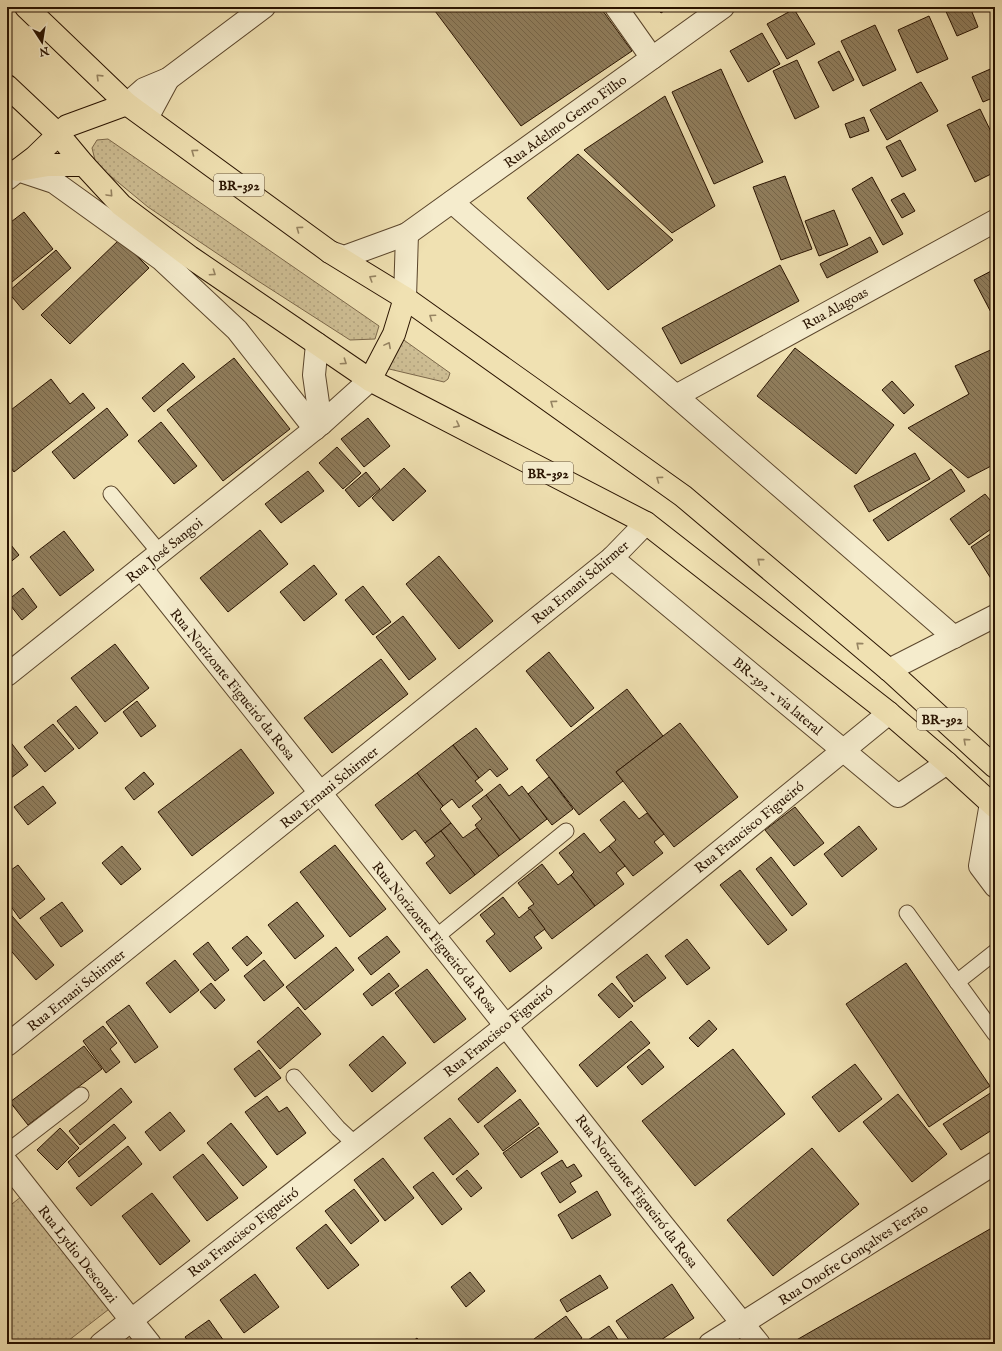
<svg xmlns="http://www.w3.org/2000/svg" width="1002" height="1351" font-family="'IM FELL English',serif">
<defs>
<pattern id="grass-dots" width="8" height="8" patternUnits="userSpaceOnUse"><rect width="8" height="8" fill="#cebe94"/><path d="M2 2h.1M6 6h.1" fill="none" stroke="#b1a27e" stroke-width="1.8" stroke-linecap="round"/></pattern>
<pattern id="building-back-hatch" width="6" height="6" patternUnits="userSpaceOnUse"><rect width="6" height="6" fill="#907e5d"/><path d="M-1 5l2 2M0 0l6 6M5-1l2 2" fill="none" stroke="#76664a"/></pattern>
</defs>
<rect width="100%" height="100%" fill="#f0e1b2"/>
<filter id="stains"><feTurbulence type="fractalNoise" baseFrequency=".005" numOctaves="4"/><feColorMatrix values="0 0 0 0 .2 0 0 0 0 .09 0 0 0 0 .02 0 0 0 .5 -.17"/></filter>
<radialGradient id="worn" r=".72"><stop offset=".6" stop-color="#630" stop-opacity="0"/><stop offset="1" stop-color="#630" stop-opacity=".3"/></radialGradient>
<!-- grass -->
<g fill="url(#grass-dots)" stroke="#7c684a">
<polygon points="108,139 379,326 375,339 350,340 255,279 148,207 96,164 92,148 97,140"/>
<polygon points="401,338 450,373 448,379 444,382 385,368"/>
<polygon points="22,1196 113,1306 64,1344 7,1344 7,1208"/>
</g>
<!-- building -->
<g fill="url(#building-back-hatch)" stroke="#291300">
<polygon points="432,7 600,7 632,51 521,126"/>
<polygon points="657,7 670,7 661,13"/>
<polygon points="944,7 970,7 978,27 957,36"/>
<polygon points="794,9 815,44 787,59 767,24"/>
<polygon points="929,16 948,59 917,73 898,30"/>
<polygon points="875,25 896,70 863,86 841,41"/>
<polygon points="762,33 780,64 748,82 730,51"/>
<polygon points="839,51 854,80 833,91 818,62"/>
<polygon points="797,60 819,107 795,119 773,71"/>
<polygon points="995,67 995,97 983,102 972,77"/>
<polygon points="721,69 763,162 714,184 672,92"/>
<polygon points="921,82 938,111 887,140 870,110"/>
<polygon points="665,96 715,206 672,233 584,150"/>
<polygon points="980,109 995,140 995,172 975,182 947,125"/>
<polygon points="864,117 869,131 850,138 845,124"/>
<polygon points="900,140 916,170 902,177 886,147"/>
<polygon points="578,154 673,240 608,290 527,198"/>
<polygon points="785,176 812,249 781,260 753,187"/>
<polygon points="872,177 903,234 883,245 852,189"/>
<polygon points="904,193 915,211 902,218 891,200"/>
<polygon points="834,210 848,245 819,256 805,221"/>
<polygon points="24,212 53,249 7,286 7,225"/>
<polygon points="870,237 878,252 827,278 820,264"/>
<polygon points="120,239 149,268 70,344 41,315"/>
<polygon points="56,250 71,268 23,310 8,292"/>
<polygon points="780,265 799,301 681,364 662,328"/>
<polygon points="995,269 995,320 974,280"/>
<polygon points="795,348 894,425 856,474 757,396"/>
<polygon points="995,348 995,464 968,478 908,428 969,394 955,366"/>
<polygon points="234,358 290,429 223,481 167,410"/>
<polygon points="183,363 195,377 154,412 142,398"/>
<polygon points="51,379 70,404 83,393 95,408 14,472 7,463 7,413"/>
<polygon points="892,381 914,405 904,414 882,390"/>
<polygon points="107,408 128,435 74,479 52,452"/>
<polygon points="368,418 390,446 364,467 341,439"/>
<polygon points="161,422 197,466 174,484 138,441"/>
<polygon points="337,447 361,473 343,489 319,463"/>
<polygon points="915,453 930,479 869,512 854,486"/>
<polygon points="404,468 426,491 393,521 372,498"/>
<polygon points="951,469 965,491 888,541 873,520"/>
<polygon points="308,471 324,491 281,523 265,504"/>
<polygon points="366,472 380,489 359,507 345,490"/>
<polygon points="985,494 995,506 995,526 969,545 950,519"/>
<polygon points="260,530 288,564 228,612 200,578"/>
<polygon points="64,531 94,570 60,596 30,557"/>
<polygon points="995,531 995,585 971,547"/>
<polygon points="7,540 19,555 7,565"/>
<polygon points="439,556 493,621 459,649 406,584"/>
<polygon points="314,565 337,594 304,621 280,592"/>
<polygon points="363,586 391,622 373,635 345,600"/>
<polygon points="23,588 37,607 22,620 7,601"/>
<polygon points="403,616 436,659 409,680 376,637"/>
<polygon points="115,644 149,688 105,722 71,678"/>
<polygon points="549,652 594,708 571,727 526,671"/>
<polygon points="381,659 408,694 332,753 304,718"/>
<polygon points="627,689 663,736 616,772 623,781 579,815 536,760"/>
<polygon points="137,701 156,726 141,737 123,712"/>
<polygon points="76,706 98,733 79,749 57,721"/>
<polygon points="680,723 738,797 674,847 616,772"/>
<polygon points="53,724 74,749 45,772 24,747"/>
<polygon points="476,728 508,769 497,777 490,769 479,778 453,745"/>
<polygon points="9,740 28,765 7,781 7,742"/>
<polygon points="453,745 479,778 475,781 483,790 459,808 452,799 443,806 417,773"/>
<polygon points="241,749 274,793 192,856 158,812"/>
<polygon points="144,772 154,784 134,800 125,788"/>
<polygon points="417,773 443,806 440,809 451,823 425,843 415,830 402,840 375,805"/>
<polygon points="549,777 573,809 552,825 528,794"/>
<polygon points="500,784 509,796 522,786 547,819 520,840 486,795"/>
<polygon points="43,786 56,803 28,825 14,807"/>
<polygon points="486,795 520,840 499,856 475,825 482,819 472,806"/>
<polygon points="624,801 639,819 647,813 664,834 654,842 663,853 633,876 609,846 616,840 600,820"/>
<polygon points="795,807 824,843 794,866 765,830"/>
<polygon points="451,823 463,838 477,828 499,856 475,875 441,831"/>
<polygon points="859,826 877,849 842,877 824,854"/>
<polygon points="441,831 475,875 450,894 426,863 435,856 425,843"/>
<polygon points="584,833 600,853 609,846 625,866 616,873 624,884 595,906 571,875 574,872 559,853"/>
<polygon points="335,845 386,909 350,937 300,872"/>
<polygon points="122,846 141,869 121,885 102,863"/>
<polygon points="771,857 807,904 792,916 756,869"/>
<polygon points="542,864 558,885 571,875 595,906 552,939 528,908 534,904 518,883"/>
<polygon points="18,865 45,899 20,919 7,901 7,873"/>
<polygon points="740,870 787,930 768,945 720,885"/>
<polygon points="503,897 519,918 530,909 545,929 534,937 542,948 510,972 486,941 495,934 480,915"/>
<polygon points="62,902 83,931 61,947 40,918"/>
<polygon points="297,902 324,936 295,959 268,925"/>
<polygon points="7,910 54,965 36,980 7,946"/>
<polygon points="247,936 262,953 247,966 232,948"/>
<polygon points="387,936 400,952 371,975 358,958"/>
<polygon points="687,939 710,968 687,985 665,956"/>
<polygon points="208,942 229,970 215,981 193,954"/>
<polygon points="336,947 354,970 305,1010 286,987"/>
<polygon points="647,954 666,978 634,1002 616,977"/>
<polygon points="175,960 199,990 170,1013 146,983"/>
<polygon points="264,960 284,985 264,1001 244,976"/>
<polygon points="906,963 990,1086 929,1127 846,1004"/>
<polygon points="427,969 466,1019 434,1043 395,993"/>
<polygon points="389,973 399,986 372,1006 363,994"/>
<polygon points="211,983 225,1000 215,1009 200,992"/>
<polygon points="612,983 633,1006 619,1018 598,995"/>
<polygon points="129,1005 158,1047 135,1063 106,1022"/>
<polygon points="298,1007 321,1034 280,1069 257,1042"/>
<polygon points="709,1020 717,1029 698,1047 689,1038"/>
<polygon points="631,1021 650,1043 597,1087 579,1065"/>
<polygon points="103,1026 117,1043 110,1049 120,1062 106,1073 83,1041"/>
<polygon points="383,1036 406,1063 372,1092 349,1065"/>
<polygon points="84,1046 102,1069 28,1125 10,1102"/>
<polygon points="649,1049 664,1067 642,1085 627,1067"/>
<polygon points="733,1049 785,1114 695,1186 642,1121"/>
<polygon points="259,1050 281,1078 255,1097 234,1069"/>
<polygon points="855,1064 882,1099 839,1132 812,1097"/>
<polygon points="497,1067 516,1091 478,1123 458,1099"/>
<polygon points="121,1088 132,1102 80,1145 69,1131"/>
<polygon points="995,1090 995,1128 961,1150 943,1124"/>
<polygon points="898,1094 947,1154 912,1182 863,1122"/>
<polygon points="267,1096 279,1112 287,1107 306,1133 277,1155 245,1112"/>
<polygon points="520,1099 539,1124 503,1151 484,1126"/>
<polygon points="170,1112 185,1131 160,1151 145,1132"/>
<polygon points="450,1118 479,1154 453,1175 424,1138"/>
<polygon points="231,1123 267,1167 243,1186 207,1143"/>
<polygon points="114,1124 126,1138 79,1177 68,1162"/>
<polygon points="539,1127 558,1152 521,1178 503,1153"/>
<polygon points="60,1128 79,1148 57,1170 37,1150"/>
<polygon points="128,1146 142,1164 91,1206 76,1188"/>
<polygon points="812,1148 859,1204 773,1276 727,1220"/>
<polygon points="203,1154 238,1198 207,1221 173,1177"/>
<polygon points="383,1158 414,1198 385,1221 354,1180"/>
<polygon points="562,1160 567,1168 574,1164 582,1176 570,1183 576,1192 560,1203 541,1173"/>
<polygon points="467,1170 482,1188 471,1197 456,1179"/>
<polygon points="433,1172 462,1209 442,1225 413,1187"/>
<polygon points="354,1189 379,1221 351,1244 325,1211"/>
<polygon points="597,1191 611,1215 572,1239 558,1215"/>
<polygon points="152,1193 190,1241 160,1265 122,1216"/>
<polygon points="326,1224 359,1265 328,1289 296,1248"/>
<polygon points="990,1229 995,1237 995,1344 795,1344 793,1342"/>
<polygon points="470,1272 485,1291 466,1307 451,1287"/>
<polygon points="255,1274 279,1307 244,1333 220,1300"/>
<polygon points="600,1275 608,1288 567,1312 560,1300"/>
<polygon points="672,1284 694,1318 655,1344 632,1344 616,1321"/>
<polygon points="566,1316 582,1338 574,1344 538,1344 534,1339"/>
<polygon points="209,1320 224,1341 220,1344 190,1344 185,1337"/>
<polygon points="609,1326 621,1344 582,1344"/>
<polygon points="417,1338 421,1344 409,1344"/>
</g>
<g fill="none" stroke-linecap="round" stroke-linejoin="round">
<defs>
<g id="lane">
<polyline points="111,494 160,553"/>
<polyline points="907,913 995,1034"/>
<polyline points="436,937 566,831"/>
<polyline points="957,982 995,952"/>
<polyline points="294,1077 338,1128 355,1144"/>
<polyline points="7,1152 81,1095"/>
</g>
<g id="street">
<polyline points="616,7 652,58"/>
<polyline points="127,104 144,89 168,79 264,7"/>
<polyline points="147,118 168,79"/>
<polyline points="7,179 18,170 54,182 161,259 237,330 315,429"/>
<polyline points="452,202 954,637"/>
<polyline points="330,252 344,257 407,234 723,7"/>
<polyline points="405,298 407,234"/>
<polyline points="317,344 314,375 321,424"/>
<polyline points="676,396 995,221"/>
<polyline points="612,558 898,796 947,763"/>
<polyline points="141,568 506,1026 662,1224 759,1344"/>
<polyline points="889,670 995,616"/>
<polyline points="7,675 321,424 370,380"/>
<polyline points="991,803 980,866 995,886"/>
<polyline points="7,1045 612,558 646,523"/>
<polyline points="7,1163 150,1344"/>
<polyline points="101,1344 506,1026 889,713"/>
<polyline points="710,1344 995,1163"/>
</g>
<g id="highway">
<polyline points="26,7 127,104 330,252 405,298 683,496 889,670 995,767"/>
<polyline points="7,86 59,135 84,165 121,205 190,257 370,380 646,523 889,713 947,763 995,807"/>
<polyline points="18,170 35,157 67,126 127,104"/>
<polyline points="19,170 48,165 84,165"/>
<polyline points="370,380 394,334 405,298"/>
</g>
</defs>
<!-- lane casing -->
<use href="#lane" stroke="#5b462c" stroke-width="17"/>
<!-- street casing -->
<use href="#street" stroke="#5b462c" stroke-width="24"/>
<!-- highway casing -->
<use href="#highway" stroke="#291300" stroke-width="24"/>
<!-- lane -->
<use href="#lane" stroke="#f5eccd" stroke-width="15"/>
<!-- street -->
<use href="#street" stroke="#f5eccd" stroke-width="22"/>
<!-- highway -->
<use href="#highway" stroke="#f0e1b2" stroke-width="22"/>
</g>
<!-- one-way arrows -->
<defs><path id="oneway-chevron" d="M-2-3.5L2.5 0L-2 3.5" fill="none" stroke-width="1.6" stroke-linecap="round" stroke-linejoin="round"/></defs>
<g stroke="#968462">
<use href="#oneway-chevron" transform="translate(99 77) rotate(-136)"/>
<use href="#oneway-chevron" transform="translate(194 152) rotate(-144)"/>
<use href="#oneway-chevron" transform="translate(110 194) rotate(47)"/>
<use href="#oneway-chevron" transform="translate(299 229) rotate(-144)"/>
<use href="#oneway-chevron" transform="translate(213 273) rotate(34)"/>
<use href="#oneway-chevron" transform="translate(372 278) rotate(-148)"/>
<use href="#oneway-chevron" transform="translate(432 317) rotate(-145)"/>
<use href="#oneway-chevron" transform="translate(388 345) rotate(-62)"/>
<use href="#oneway-chevron" transform="translate(344 362) rotate(34)"/>
<use href="#oneway-chevron" transform="translate(553 403) rotate(-144)"/>
<use href="#oneway-chevron" transform="translate(457 425) rotate(27)"/>
<use href="#oneway-chevron" transform="translate(659 479) rotate(-144)"/>
<use href="#oneway-chevron" transform="translate(760 561) rotate(-140)"/>
<use href="#oneway-chevron" transform="translate(859 645) rotate(-140)"/>
<use href="#oneway-chevron" transform="translate(966 741) rotate(-138)"/>
</g>
<g text-anchor="middle" stroke-width="3" stroke-linejoin="round" paint-order="stroke">
<!-- shield labels -->
<g fill="#f5eccd" stroke="#66543e" stroke-width="1">
<rect x="214" y="174" width="50" height="22" rx="3"/>
<rect x="523" y="462" width="50" height="22" rx="3"/>
<rect x="917" y="708" width="50" height="22" rx="3"/>
</g>
<g font-size="13" font-weight="bold" fill="#291300">
<text x="239" y="190">BR-392</text>
<text x="548" y="478">BR-392</text>
<text x="942" y="724">BR-392</text>
</g>
<!-- street labels -->
<g font-size="14" fill="#291300" stroke="#f5eccd">
<text transform="translate(565 121) rotate(-36)" y="5">Rua Adelmo Genro Filho</text>
<text transform="translate(835 308) rotate(-29)" y="5">Rua Alagoas</text>
<text transform="translate(164 550) rotate(-39)" y="5">Rua José Sangoi</text>
<text transform="translate(580 582) rotate(-40)" y="5">Rua Ernani Schirmer</text>
<text transform="translate(233 684) rotate(51)" y="5">Rua Norizonte Figueiró da Rosa</text>
<text transform="translate(778 696) rotate(40)" y="5">BR-392 - via lateral</text>
<text transform="translate(329 787) rotate(-39)" y="5">Rua Ernani Schirmer</text>
<text transform="translate(749 827) rotate(-39)" y="5">Rua Francisco Figueiró</text>
<text transform="translate(435 937) rotate(51)" y="5">Rua Norizonte Figueiró da Rosa</text>
<text transform="translate(76 990) rotate(-39)" y="5">Rua Ernani Schirmer</text>
<text transform="translate(498 1031) rotate(-39)" y="5">Rua Francisco Figueiró</text>
<text transform="translate(637 1191) rotate(52)" y="5">Rua Norizonte Figueiró da Rosa</text>
<text transform="translate(243 1232) rotate(-38)" y="5">Rua Francisco Figueiró</text>
<text transform="translate(78 1254) rotate(52)" y="5">Rua Lydio Desconzi</text>
<text transform="translate(853 1254) rotate(-33)" y="5">Rua Onofre Gonçalves Ferrão</text>
</g>
</g>
<!-- margin -->
<rect width="1002" height="1351" fill="none" stroke="#f0e1b2" stroke-width="24"/>
<rect x="8" y="8" width="986" height="1335" fill="none" stroke="#291300" stroke-width="2"/>
<rect x="12" y="12" width="978" height="1327" fill="none" stroke="#291300"/>
<!-- north arrow -->
<g transform="translate(42 42) rotate(168)" stroke="#f5eccd" stroke-width="3" paint-order="stroke">
<path d="M0-3L7 15L0 10L-7 15Z" fill="#291300"/>
<text y="-6" font-size="11" font-weight="bold" text-anchor="middle" fill="#291300">N</text>
</g>
<rect width="100%" height="100%" filter="url(#stains)"/>
<rect width="100%" height="100%" fill="url(#worn)"/>
</svg>
